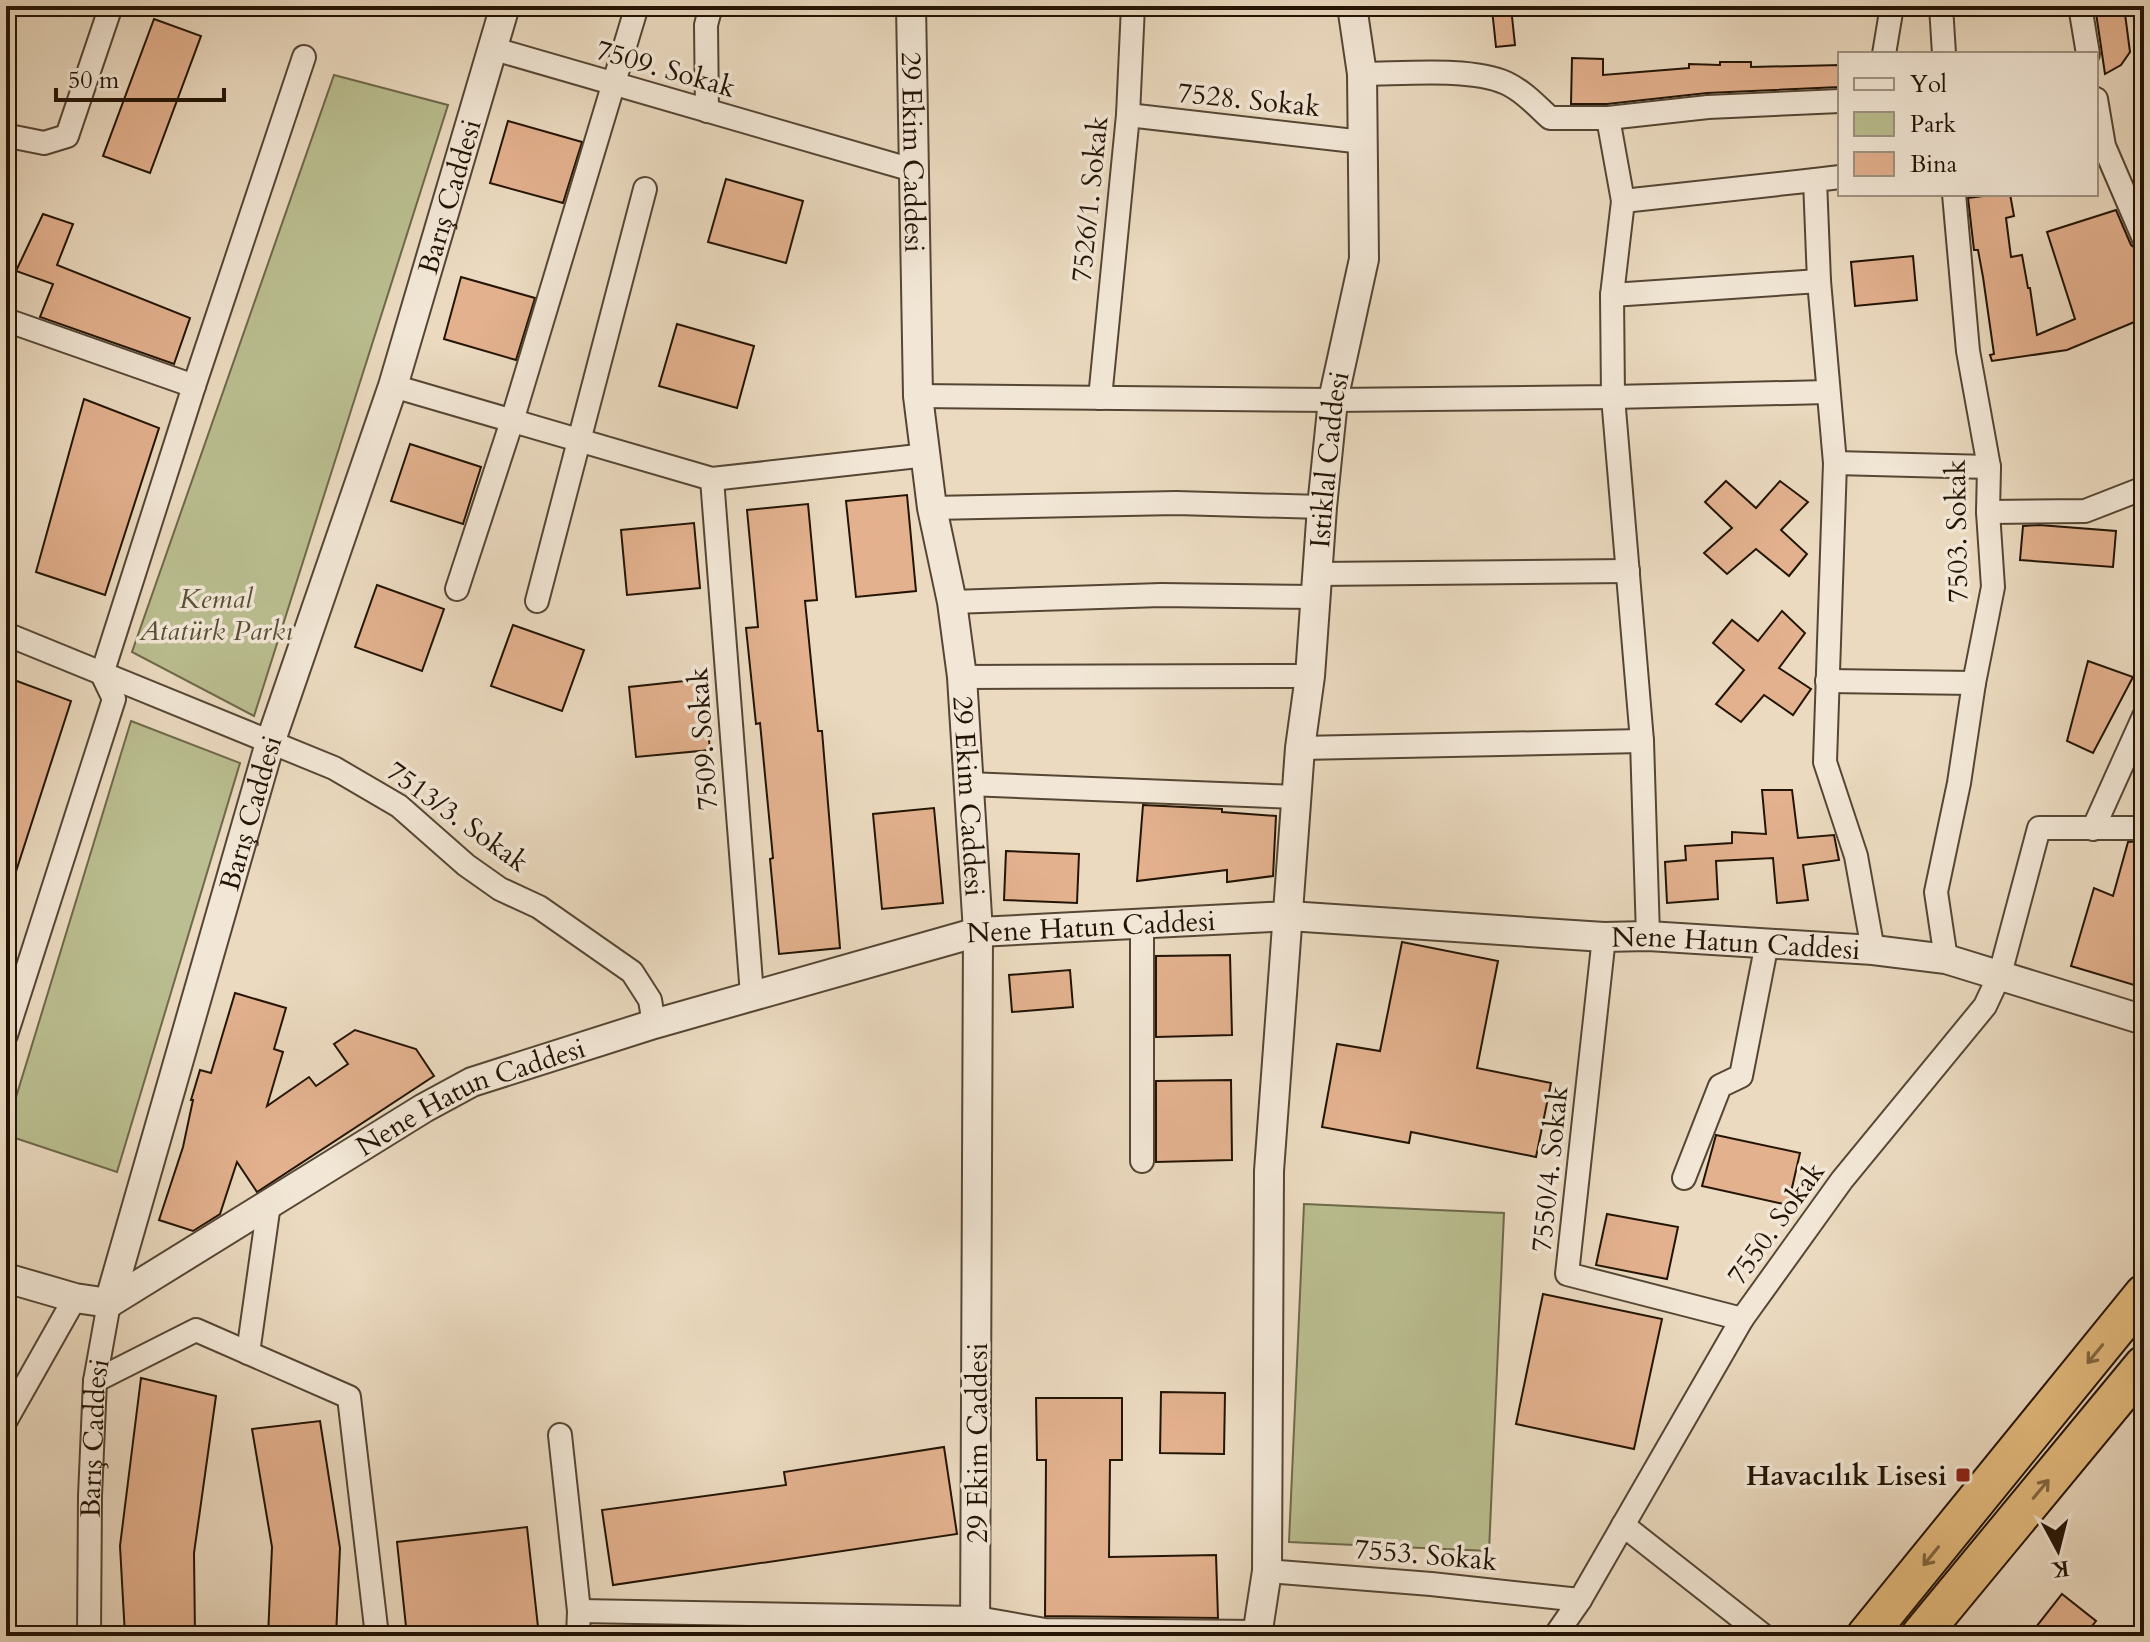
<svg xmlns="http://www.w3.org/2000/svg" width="2150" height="1642" font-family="Cardo,serif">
<rect width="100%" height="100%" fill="#ebdac0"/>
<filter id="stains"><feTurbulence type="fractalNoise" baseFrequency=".0025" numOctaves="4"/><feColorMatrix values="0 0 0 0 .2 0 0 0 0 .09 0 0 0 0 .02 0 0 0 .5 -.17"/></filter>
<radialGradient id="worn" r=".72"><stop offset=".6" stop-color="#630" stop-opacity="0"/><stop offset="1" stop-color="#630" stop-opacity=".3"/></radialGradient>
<!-- green -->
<g fill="#babe90" stroke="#6e694a" stroke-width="2">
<polygon points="334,75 448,105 254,716 132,652"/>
<polygon points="131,721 240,763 117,1172 6,1135 6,1130"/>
<polygon points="1304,1204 1504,1213 1489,1551 1289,1542"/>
</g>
<!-- building -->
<g fill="#e3b18e" stroke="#231405" stroke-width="2">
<polygon points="2095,6 2124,6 2130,52 2121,65 2105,74"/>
<polygon points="1511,7 1515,45 1496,47 1492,9"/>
<polygon points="154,19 201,36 150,173 103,156"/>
<polygon points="1572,58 1603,59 1603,75 1689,68 1689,64 1720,65 1720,62 1751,62 1751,67 1840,65 1840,87 1707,93 1607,104 1571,104"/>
<polygon points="508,121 582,142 563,203 490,183"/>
<polygon points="726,179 803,201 786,263 708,242"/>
<polygon points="1998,194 2010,194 2014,216 2006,218 2011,257 2022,255 2028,288 2030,288 2037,335 2075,319 2047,232 2116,210 2131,245 2141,252 2144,263 2144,318 2067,350 1992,361 1990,355 1994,354 1983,277 1978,250 1974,250 1968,198"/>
<polygon points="43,214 73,224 57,265 190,318 174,364 40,317 53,284 16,271"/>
<polygon points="1913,256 1917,300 1855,306 1851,262"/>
<polygon points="461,277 535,298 516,360 444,339"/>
<polygon points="677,324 754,346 737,408 659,386"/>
<polygon points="84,399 159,428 105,595 36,572"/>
<polygon points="410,444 481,467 463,524 391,501"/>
<polygon points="1726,481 1756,508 1780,481 1808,502 1781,530 1807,554 1789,576 1756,549 1727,574 1704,553 1732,528 1705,502"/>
<polygon points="907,495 916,591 856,597 846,501"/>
<polygon points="808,504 817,600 805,601 818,731 822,731 840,948 779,954 770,859 773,858 760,723 756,724 746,628 758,627 747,510"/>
<polygon points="694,523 700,588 627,595 621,530"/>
<polygon points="2039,525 2116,531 2113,567 2020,560 2023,526"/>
<polygon points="377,585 444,609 422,671 355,647"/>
<polygon points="1782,611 1805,633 1779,668 1811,689 1793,715 1764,695 1741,722 1716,704 1744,670 1713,643 1732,620 1758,641"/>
<polygon points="513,625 584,650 562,711 491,686"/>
<polygon points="2088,661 2133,677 2093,753 2067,741"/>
<polygon points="6,677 71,701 10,890 6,889"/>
<polygon points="703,679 710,750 636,757 629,687"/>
<polygon points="1762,790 1792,790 1798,838 1834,835 1839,860 1803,865 1808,900 1777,903 1773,858 1716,861 1718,899 1667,903 1665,862 1686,860 1685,846 1732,843 1732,832 1766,834"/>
<polygon points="1143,805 1222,809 1222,812 1276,816 1273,876 1227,882 1227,870 1137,881"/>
<polygon points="934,808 943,903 882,909 873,814"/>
<polygon points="2144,841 2144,988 2071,966 2094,888 2113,896 2128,842"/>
<polygon points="1006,851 1079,854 1077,903 1004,900"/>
<polygon points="1402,942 1498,961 1477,1068 1551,1083 1536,1157 1411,1132 1409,1143 1322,1127 1337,1044 1380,1051"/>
<polygon points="1230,955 1232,1035 1156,1037 1156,956"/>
<polygon points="1070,970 1073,1007 1012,1012 1009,975"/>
<polygon points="235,993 286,1008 274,1049 283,1052 267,1106 309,1077 316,1086 348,1064 334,1044 355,1030 416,1049 434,1076 257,1192 237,1162 220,1214 193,1231 159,1220 183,1147 193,1100 191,1100 200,1070 211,1073"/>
<polygon points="1231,1080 1232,1160 1156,1162 1156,1081"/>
<polygon points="1716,1135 1800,1153 1788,1205 1702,1186"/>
<polygon points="1607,1214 1678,1227 1667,1279 1596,1265"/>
<polygon points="1543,1294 1662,1319 1634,1449 1516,1424"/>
<polygon points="141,1378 216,1396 194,1553 195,1636 125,1636 120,1546"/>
<polygon points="1161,1392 1225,1393 1224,1454 1160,1453"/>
<polygon points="1036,1398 1122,1398 1122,1460 1110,1460 1109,1557 1216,1555 1218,1618 1045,1616 1046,1460 1037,1460"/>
<polygon points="320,1421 340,1548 336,1636 268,1636 272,1547 252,1429"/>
<polygon points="944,1447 957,1534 613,1585 602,1510 786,1485 784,1472"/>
<polygon points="527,1527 539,1636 407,1636 397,1542"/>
<polygon points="2062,1594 2096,1621 2084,1636 2029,1636"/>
</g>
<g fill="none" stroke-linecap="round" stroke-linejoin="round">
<defs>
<g id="minor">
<polyline points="1941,6 1944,54"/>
<polyline points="2080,6 2088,54"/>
<polyline points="491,48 916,171"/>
<polyline points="1884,54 1892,6"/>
<path d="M1362 74C1401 74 1471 67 1506 83 1523 91 1536 105 1550 118H1608L1708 107 1840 101"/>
<polyline points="2096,99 2104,146 2144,239"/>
<polyline points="707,111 706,25 711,6"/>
<polyline points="1128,115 1363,142"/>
<polyline points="6,143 14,137 44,143 67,136 111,6"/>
<polyline points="1840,177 1815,180 1819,281 1835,463 1825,762 1856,856 1873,950"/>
<polyline points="1623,201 1815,180"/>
<polyline points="1612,295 1819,281"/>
<polyline points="6,320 194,386"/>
<polyline points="393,386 712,479 927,455"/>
<polyline points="918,396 1333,400 1613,397 1612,295 1623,201 1608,118"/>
<polyline points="1100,398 1128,115 1133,6"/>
<polyline points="1835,463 1989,467"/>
<polyline points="712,479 752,995"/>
<polyline points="932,508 1176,503 1322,507"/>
<polyline points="1988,512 2085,511 2144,488"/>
<polyline points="1317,574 1628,571"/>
<polyline points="457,589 512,421 637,6"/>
<polyline points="537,601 645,189"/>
<polyline points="952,602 1161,595 1315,597"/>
<polyline points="6,634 334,768 399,806 466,865 500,889 539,907 632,972 650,1000 654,1024"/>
<polyline points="962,677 1310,676"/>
<polyline points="1827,681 1974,683"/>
<polyline points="1300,748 1642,741"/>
<polyline points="968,784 1298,797"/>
<polyline points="2093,829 2144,716"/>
<polyline points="1142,922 1142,1161"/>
<polyline points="1648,936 1642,741 1613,397 1827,392"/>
<polyline points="1604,937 1567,1274 1742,1319"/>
<polyline points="1946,959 1936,892 1959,783 1974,683 1993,587 1988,512 1989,467 1968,351 1954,194"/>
<polyline points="6,1035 114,699 102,674 194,386 304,57"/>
<polyline points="1684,1178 1720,1086 1741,1076 1767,943"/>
<polyline points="248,1353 269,1204"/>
<polyline points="95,1381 196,1330 349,1397 377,1636"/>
<polyline points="6,1420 75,1298"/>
<polyline points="560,1435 579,1611 578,1636"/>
<polyline points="1623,1525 1764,1636"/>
<polyline points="1267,1571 1431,1584 1580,1600"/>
<polyline points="579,1611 977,1618 1045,1630 1258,1632"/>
<path id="s1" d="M89 1636 90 1496 95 1381 109 1303"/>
<polyline points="1555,1636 1580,1600 1742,1319 1842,1180 1985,1006 2000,974 2039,828 2140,828 2144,825"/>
</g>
<g id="tertiary">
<path id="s2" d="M911 6 918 396 932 508 952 602 962 677 978 932 975 1636"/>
<polyline points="6,1278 75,1298 109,1303"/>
<path id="s3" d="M109 1303 424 1108 472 1082 654 1024 978 932 1289 916 1604 937 1648 936 1873 950 1946 959 2144 1020"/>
<path id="s4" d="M109 1303 270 743 393 386 505 6"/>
<path id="s5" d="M1257 1636 1267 1571 1269 1171 1300 748 1310 676 1322 507 1333 400 1364 259 1362 74 1352 6"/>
</g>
<g id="trunk">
<polyline points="1866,1636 2144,1294"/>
<polyline points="1920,1636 2144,1365"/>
</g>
</defs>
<!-- minor casing -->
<use href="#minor" stroke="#554634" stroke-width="26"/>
<!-- tertiary casing -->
<use href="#tertiary" stroke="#554634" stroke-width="32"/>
<!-- trunk casing -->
<use href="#trunk" stroke="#231405" stroke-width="42"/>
<!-- minor -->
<use href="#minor" stroke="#f2e7d6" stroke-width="22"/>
<!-- tertiary -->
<use href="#tertiary" stroke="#f2e7d6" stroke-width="28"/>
<!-- trunk -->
<use href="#trunk" stroke="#e6bd80" stroke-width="38"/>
</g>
<!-- one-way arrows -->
<defs><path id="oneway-shaft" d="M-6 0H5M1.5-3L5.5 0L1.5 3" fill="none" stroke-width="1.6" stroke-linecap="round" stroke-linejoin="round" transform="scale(2)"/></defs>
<g stroke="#846842">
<use href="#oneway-shaft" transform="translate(2095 1354) rotate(129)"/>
<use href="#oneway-shaft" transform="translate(2041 1489) rotate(-50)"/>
<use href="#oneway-shaft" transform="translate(1931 1556) rotate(129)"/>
</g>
<!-- markers -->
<rect fill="#8f2418" stroke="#f2e7d6" stroke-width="3" x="1955" y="1467" width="16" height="16" rx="4"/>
<g text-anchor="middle" stroke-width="7" stroke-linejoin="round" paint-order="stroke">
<!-- street labels -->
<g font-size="28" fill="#231405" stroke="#f2e7d6">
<text transform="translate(666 68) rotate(16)" y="10">7509. Sokak</text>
<text transform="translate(1249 99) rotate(6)" y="10">7528. Sokak</text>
<text dy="10" stroke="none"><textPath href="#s2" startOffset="146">29 Ekim Caddesi</textPath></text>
<text dy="10" stroke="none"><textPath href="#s4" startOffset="1158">Barış Caddesi</textPath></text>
<text transform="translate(1089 199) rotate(-84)" y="10">7526/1. Sokak</text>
<text dy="10" stroke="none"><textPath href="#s5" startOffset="1180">Istiklal Caddesi</textPath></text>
<text transform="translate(1956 531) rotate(-91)" y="10">7503. Sokak</text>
<text transform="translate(702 739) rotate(-94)" y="10">7509. Sokak</text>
<text dy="10" stroke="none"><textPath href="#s2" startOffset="794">29 Ekim Caddesi</textPath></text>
<text dy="10" stroke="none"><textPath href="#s4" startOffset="510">Barış Caddesi</textPath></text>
<text transform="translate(458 816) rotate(36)" y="10">7513/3. Sokak</text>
<text dy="10" stroke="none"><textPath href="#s3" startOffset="1066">Nene Hatun Caddesi</textPath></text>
<text dy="10" stroke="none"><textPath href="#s3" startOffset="1712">Nene Hatun Caddesi</textPath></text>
<text dy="10" stroke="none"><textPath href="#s3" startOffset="418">Nene Hatun Caddesi</textPath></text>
<text transform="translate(1549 1169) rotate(-84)" y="10">7550/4. Sokak</text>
<text transform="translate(1775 1223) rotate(-54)" y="10">7550. Sokak</text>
<text dy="10" stroke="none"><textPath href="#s1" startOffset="198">Barış Caddesi</textPath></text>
<text transform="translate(977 1443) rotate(-90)" y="10">29 Ekim Caddesi</text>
<text transform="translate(1426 1554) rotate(5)" y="10">7553. Sokak</text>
</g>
<!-- park labels -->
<g font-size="28" font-style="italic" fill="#585036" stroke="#f2e7d6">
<text x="216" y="608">Kemal<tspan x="216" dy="32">Atatürk Parkı</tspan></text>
</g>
<!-- poi labels -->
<g font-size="28" font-weight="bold" fill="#231405" stroke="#f2e7d6" text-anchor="end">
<text x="1947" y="1485">Havacılık Lisesi</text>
</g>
</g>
<!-- margin -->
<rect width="2150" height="1642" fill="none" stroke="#ebdac0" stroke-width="32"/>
<rect x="8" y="8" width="2134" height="1626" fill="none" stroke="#231405" stroke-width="4"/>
<rect x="16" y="16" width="2118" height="1610" fill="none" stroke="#231405" stroke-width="2"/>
<!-- legend -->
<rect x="1838" y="52" width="260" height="144" fill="#f2e7d6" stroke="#9f9382" stroke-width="2"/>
<rect x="1854" y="78" width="40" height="12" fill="#f2e7d6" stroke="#9f9382" stroke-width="2"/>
<text x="1910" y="92" font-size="24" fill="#231405">Yol</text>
<rect x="1854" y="112" width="40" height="24" fill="#babe90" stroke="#9f9382" stroke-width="2"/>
<text x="1910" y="132" font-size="24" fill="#231405">Park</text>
<rect x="1854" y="152" width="40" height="24" fill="#e3b18e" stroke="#9f9382" stroke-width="2"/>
<text x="1910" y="172" font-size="24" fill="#231405">Bina</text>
<!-- north arrow -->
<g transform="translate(2058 1550) rotate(173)" stroke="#f2e7d6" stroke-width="6" paint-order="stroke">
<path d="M0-6L14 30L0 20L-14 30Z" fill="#231405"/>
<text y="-12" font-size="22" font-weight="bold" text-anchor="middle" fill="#231405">K</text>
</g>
<!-- scale -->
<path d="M56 88v12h168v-12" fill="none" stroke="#231405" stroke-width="4"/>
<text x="68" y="88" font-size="24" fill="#231405" stroke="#f2e7d6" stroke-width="6" paint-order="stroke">50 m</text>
<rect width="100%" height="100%" filter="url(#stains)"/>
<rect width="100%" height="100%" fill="url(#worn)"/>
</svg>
